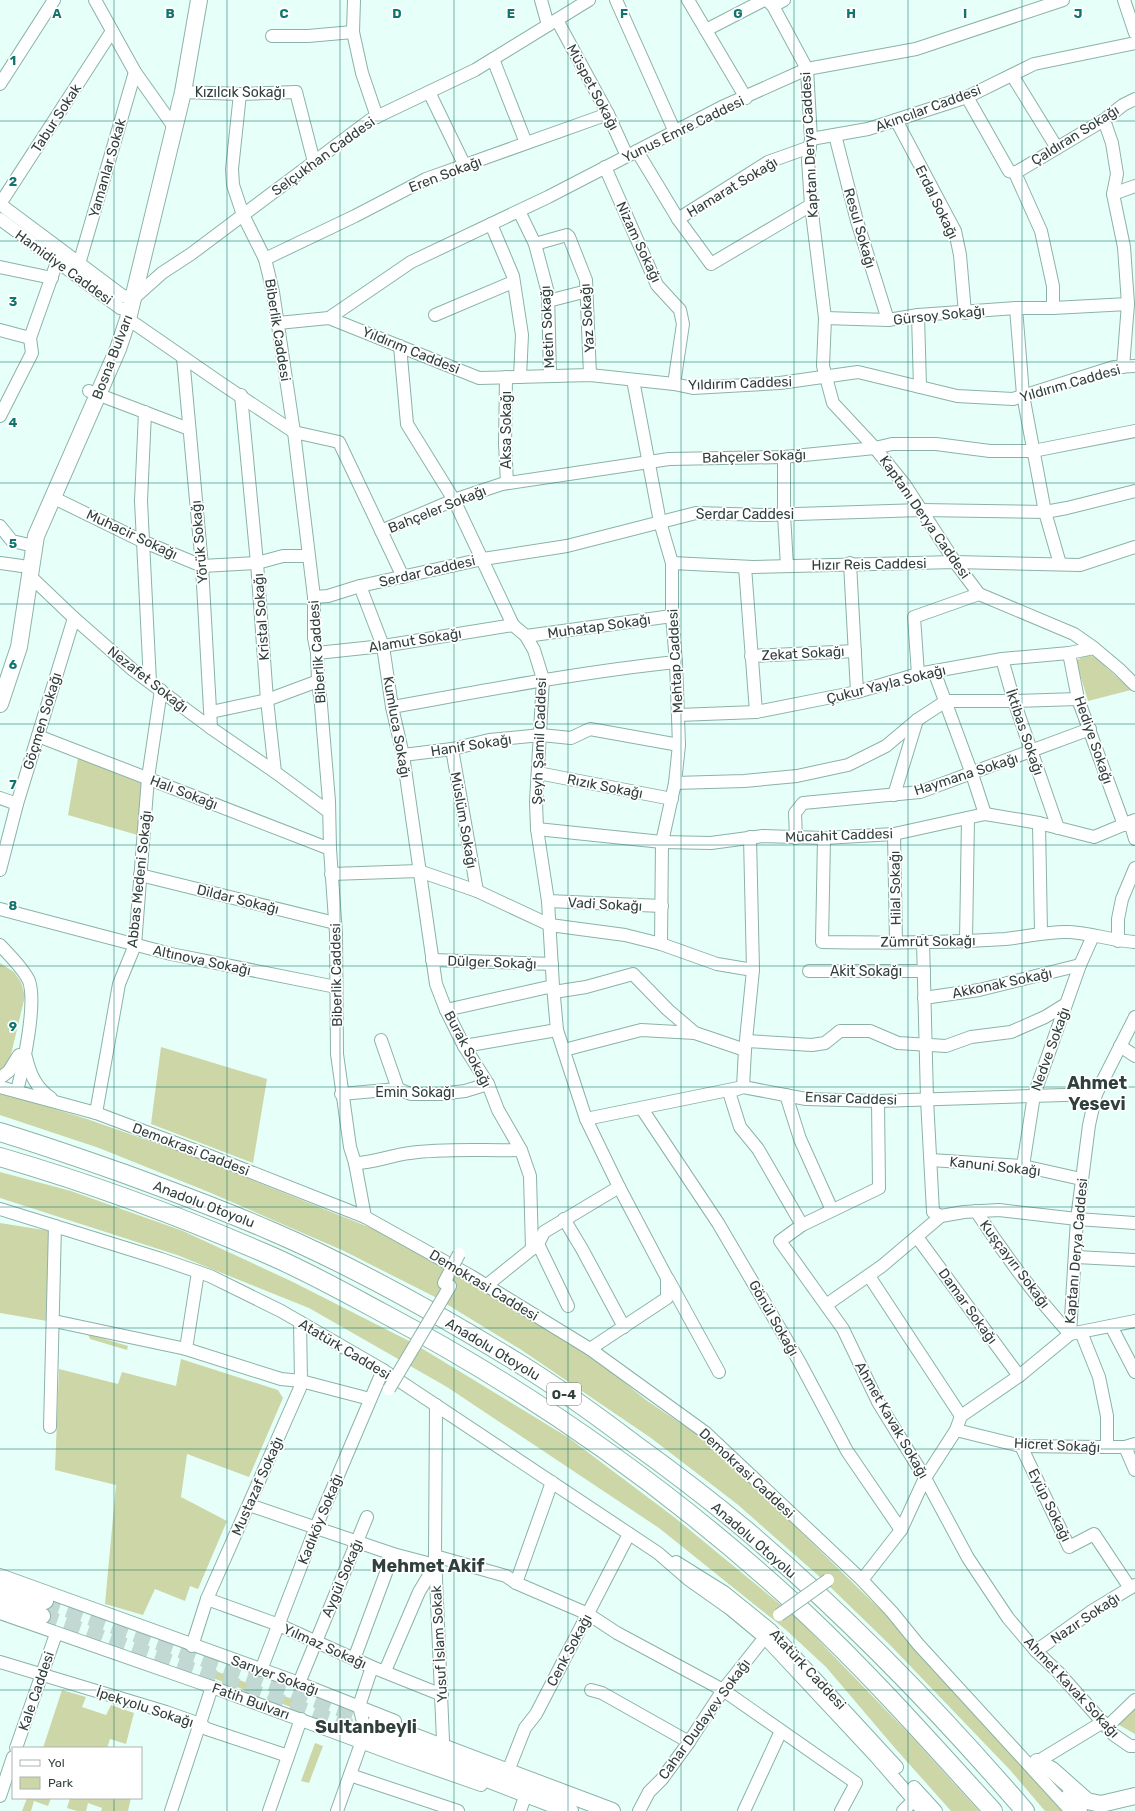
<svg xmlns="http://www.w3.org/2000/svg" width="1135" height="1811" font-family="Rubik,sans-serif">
<rect width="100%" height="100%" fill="#e7fff9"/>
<!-- green -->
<g fill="#ccd6a6">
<polygon points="1090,655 1096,658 1131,690 1088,701 1076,661 1082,657"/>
<polygon points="78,758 145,783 141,836 68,815"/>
<polygon points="0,963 14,972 21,982 25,996 9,1063 0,1073"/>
<polygon points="161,1047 267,1079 253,1163 151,1124"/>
<polygon points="0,1092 87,1119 198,1158 376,1230 482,1289 588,1353 646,1400 711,1444 898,1627 1067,1811 1045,1811 1010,1770 890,1645 821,1578 737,1504 651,1438 520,1349 435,1297 344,1251 211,1193 99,1148 0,1115"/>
<polygon points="0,1172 71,1191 183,1231 293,1282 413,1343 569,1438 674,1517 798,1619 911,1736 979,1811 951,1811 894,1747 826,1667 785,1629 659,1528 447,1387 309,1308 177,1255 0,1198"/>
<polygon points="0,1223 50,1231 47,1321 0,1313"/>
<polygon points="88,1334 128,1346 127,1350 90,1339"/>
<polygon points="181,1359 278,1390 283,1398 249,1477 187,1454 181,1497 227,1521 198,1589 190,1586 185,1601 155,1589 143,1615 105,1604 116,1485 55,1470 59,1369 118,1384 122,1372 176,1386"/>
<polygon points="213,1670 250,1684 248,1691 210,1677"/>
<polygon points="62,1690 86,1697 82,1707 106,1715 111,1705 134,1713 126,1744 110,1739 107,1748 43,1748"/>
<polygon points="270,1691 307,1704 304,1712 267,1698"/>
<polygon points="1135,1701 1135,1734 1112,1721"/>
<polygon points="315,1743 323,1746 309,1783 301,1781"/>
<polygon points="27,1798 51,1798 48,1806 34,1801 31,1811 22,1811"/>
<polygon points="70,1798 131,1798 128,1811 101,1811 102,1808 88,1803 86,1811 77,1811 67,1808"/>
</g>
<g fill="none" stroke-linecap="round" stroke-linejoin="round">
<!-- major-tunnel -->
<g stroke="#c2d9d3" stroke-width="16" stroke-dasharray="16 8" stroke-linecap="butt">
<polyline points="45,1601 374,1721"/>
<polyline points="42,1616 370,1734"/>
</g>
<defs>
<g id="minor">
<polyline points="95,0 135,72 174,127"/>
<polyline points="354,0 353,32 362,73 377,117"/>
<polyline points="541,0 548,25"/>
<polyline points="616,0 675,132"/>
<polyline points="688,0 746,98"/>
<polyline points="767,0 773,6 807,69 811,139 808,160 811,205 825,318 823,366 833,403 875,448 905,485 955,562 979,594 1074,634 1094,648 1119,669 1135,685"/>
<polyline points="1124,0 1135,33"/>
<polyline points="773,6 784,0"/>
<polyline points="557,20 608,114 627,156"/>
<polyline points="706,30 764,0"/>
<polyline points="272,36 308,36 353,32"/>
<polyline points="493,59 526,143"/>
<polyline points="1012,75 1057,148"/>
<polyline points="0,84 54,0"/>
<polyline points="183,92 240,94 296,92 314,162"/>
<polyline points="429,92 465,166"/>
<polyline points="240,94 232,169 233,185 243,215 265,259 273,292 294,432 314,597 314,638 317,653 318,681 321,705 329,801 330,849 336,934 337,1054 350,1147 355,1163 365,1217"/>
<polyline points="967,97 1009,171 1015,173 1041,231 1053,286 1053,308"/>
<polyline points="896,120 955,231 960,255 965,313"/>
<polyline points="1104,120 1112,143 1117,174 1113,194 1124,247 1128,304 1123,367"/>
<polyline points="835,135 857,221 888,320"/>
<polyline points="811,139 868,129 967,97 1034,64 1135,43"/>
<polyline points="637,151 678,219 711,264 811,205"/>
<polyline points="605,167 657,285 680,310 683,324 674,384"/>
<polyline points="1015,173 1104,120 1123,105 1135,99"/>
<polyline points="1113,194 1135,186"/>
<polyline points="0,204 123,296 134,298 162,273 191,254 370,120 475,70 589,0"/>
<polyline points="0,204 112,31"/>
<polyline points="519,211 535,244 548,293 550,376"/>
<polyline points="0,219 120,308 130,311"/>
<polyline points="678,219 768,162 810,147"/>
<polyline points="491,224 513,276 522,335 520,377"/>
<polyline points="535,244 567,235 569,237 586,280 590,375"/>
<polyline points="265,259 355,216 426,179 608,114"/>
<polyline points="79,264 135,72"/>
<polyline points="0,267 52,278"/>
<polyline points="548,301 587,291"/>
<polyline points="1016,308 1023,395 1045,512 1060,564"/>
<polyline points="435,315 513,282"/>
<polyline points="918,315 920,387"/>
<polyline points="329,318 411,262 548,197 722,107 807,69 916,49 1063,0"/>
<polyline points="825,318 888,320 918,315 1016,308 1053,308 1128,304"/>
<polyline points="128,319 222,384 294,432 339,442 403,577"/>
<polyline points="278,323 329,318 479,378 590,375 674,384 693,388 780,383 858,372 957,396 1013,399 1114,367 1135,366"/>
<polyline points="0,330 30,338"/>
<polyline points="400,346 407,424 454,500 513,625 526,636 534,650 543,679 536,802 537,829 548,901 553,986 557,1030 586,1119 619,1187 667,1278 667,1298 590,1349"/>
<polyline points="183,357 202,566 211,728"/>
<polyline points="506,377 505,444 507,483"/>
<polyline points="633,380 660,522 672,563 672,616 676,662 679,745 675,783 662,842 661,944"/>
<polyline points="89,391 189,429"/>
<polyline points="241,395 257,563 267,700 275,772 329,812"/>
<polyline points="145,412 141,501 150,682"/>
<polyline points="0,416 32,353 30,338 57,262"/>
<polyline points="784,457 784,515 787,566"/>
<polyline points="52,497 142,541 202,566 257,563 283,556 308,556"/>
<polyline points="0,526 12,541 34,546"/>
<polyline points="381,531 454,500 502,484 669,459 784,457 875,448 892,444 936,444 990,451 1033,451 1135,431"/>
<polyline points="0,563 22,566"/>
<polyline points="672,563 753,567 955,562 1080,565 1135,547"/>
<polyline points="850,563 857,692"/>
<polyline points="745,567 756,712"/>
<polyline points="30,576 74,618 133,670 211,728 275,772"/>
<polyline points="360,586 383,646 392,707 403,755 436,984 446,1010 464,1046 488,1084 498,1110 521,1150 530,1176 532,1249"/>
<polyline points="314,597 328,596 360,586 483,559 567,546 696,513 766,515 921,510 1045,512 1067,508 1135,491"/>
<polyline points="526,636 672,616"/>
<polyline points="317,653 383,646 513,625"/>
<polyline points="1069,653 1078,699 1124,825"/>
<polyline points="751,656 855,651"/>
<polyline points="1002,659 1014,701 1058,828"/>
<polyline points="934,671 972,774 985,814"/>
<polyline points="918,674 914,617 979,594"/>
<path d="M392 707C487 690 581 672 676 662"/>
<polyline points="211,712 267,700 318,681"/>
<polyline points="678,715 756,712 857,692 918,674 1002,659 1069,653 1094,648"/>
<polyline points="38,736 330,849"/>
<polyline points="452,749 477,891"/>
<polyline points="403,755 452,749 489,740 541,735 571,738 590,729 679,745"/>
<polyline points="538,773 672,799"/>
<polyline points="675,783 744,781 797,776 848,765 886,746 917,720 946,701 1014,701 1078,699"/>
<polyline points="894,795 917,720"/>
<polyline points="0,798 17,804"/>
<polyline points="1130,822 1135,839"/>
<polyline points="1039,823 1041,933"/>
<polyline points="537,829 662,842 711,843 763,836 824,838 894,834 985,814 1039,823 1094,837 1135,820"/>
<polyline points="894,834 896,942"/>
<polyline points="796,838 795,813 803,803 920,792 1090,729"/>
<path d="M824 838 822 942C883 943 945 943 1005 939 1027 937 1047 931 1069 932 1091 933 1113 941 1135 942"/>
<polyline points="0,870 17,804 74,618"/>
<polyline points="331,874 419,871 477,891 550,925 625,935 661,944 717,964 753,970 750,837"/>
<polyline points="140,875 335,923"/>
<polyline points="548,901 662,906"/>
<polyline points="0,909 171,954 336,987"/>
<polyline points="923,941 927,1099 933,1212 941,1216"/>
<polyline points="966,941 968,818"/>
<polyline points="1118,941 1118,919 1122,899 1135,868"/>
<path d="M0 945C10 956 23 968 29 981 37 1004 23 1067 17 1091"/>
<polyline points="432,960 552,964"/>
<polyline points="753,970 745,1050 743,1087 729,1092 740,1127 758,1149 802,1225"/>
<polyline points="809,971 924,971"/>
<polyline points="554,992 586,987 633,974 668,1010 695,1033 745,1050"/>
<polyline points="924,998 979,990 1080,965"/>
<polyline points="446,1010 553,986"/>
<polyline points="381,1040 398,1089"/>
<polyline points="747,1041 812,1045 825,1043 840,1031 870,1031 898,1043 946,1046 971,1037 1011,1032 1045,1017 1066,1004"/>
<polyline points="464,1046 557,1030"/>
<polyline points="1120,1046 1135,1056"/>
<polyline points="564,1050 641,1030 695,1033"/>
<path d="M26 1057C30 1074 36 1088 51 1098"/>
<polyline points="0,1078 9,1071 19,1055"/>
<polyline points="0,1087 96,1113 205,1154 365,1217 471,1276 590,1349 706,1433 862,1580 892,1612 918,1644 1071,1811"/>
<polyline points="341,1094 398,1089 411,1094 440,1094 465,1091 488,1084"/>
<polyline points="786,1095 800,1139 832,1210"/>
<polyline points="878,1101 879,1188 802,1225 780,1241 843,1329 878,1402 925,1478 968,1558 1008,1618 1036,1651 1058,1672 1114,1735 1130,1746 1135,1746"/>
<polyline points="642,1109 718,1223 799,1361 847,1451 901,1530"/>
<polyline points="96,1113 119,984 135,945 148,778 161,690"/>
<polyline points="586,1119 743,1087 806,1099 878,1101 1096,1094"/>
<polyline points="931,1160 1023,1166 1081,1179"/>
<path d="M355 1163C374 1163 391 1155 410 1153 446 1148 484 1151 521 1150"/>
<polyline points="1023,1166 1034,1095 1080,965 1093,936"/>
<polyline points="0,1209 161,1259 210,1276 281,1311 383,1370 658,1553 688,1579 729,1608 764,1637 876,1757 923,1811"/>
<path d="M976 1211C1004 1254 1035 1296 1070 1334L1135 1321"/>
<polyline points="564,1219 582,1249 624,1327"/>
<polyline points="917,1237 1019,1376"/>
<polyline points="538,1244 568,1306"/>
<polyline points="1076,1257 1135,1260"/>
<polyline points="869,1276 961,1416"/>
<polyline points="668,1279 719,1372"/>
<polyline points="487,1285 538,1244 544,1232 619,1187"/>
<polyline points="826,1305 882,1266 941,1216 964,1212 999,1210 1077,1219 1135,1223"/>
<polyline points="54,1321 186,1349 281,1379 301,1381 370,1399"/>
<polyline points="1111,1326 1135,1372"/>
<polyline points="1081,1332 1099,1377 1107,1416 1107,1447"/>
<polyline points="186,1349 198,1272"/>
<polyline points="436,1405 435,1556 443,1740"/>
<polyline points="50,1427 55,1226"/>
<polyline points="956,1430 1021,1446 1100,1447 1125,1447 1135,1444"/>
<polyline points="1021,1446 1069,1547 1094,1534 1130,1588"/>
<polyline points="1125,1447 1135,1470"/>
<polyline points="249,1505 393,1554 435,1565 419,1592 385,1671"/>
<polyline points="435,1556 506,1576 516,1583 588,1614 617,1633 723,1690 856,1783 841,1811"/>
<polyline points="676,1562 724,1592 771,1630 897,1767"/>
<polyline points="0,1575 299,1683 395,1721"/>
<polyline points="862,1580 901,1530 925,1478 956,1430 961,1416 1019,1376 1070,1334 1077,1219 1089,1125 1096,1094 1135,1017"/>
<polyline points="516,1583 552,1482"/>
<polyline points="207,1599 279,1625 372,1667 442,1695"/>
<polyline points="0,1613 212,1687 401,1757 481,1785"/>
<polyline points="192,1646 207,1599 300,1388 301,1381 300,1322"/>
<polyline points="1036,1651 1092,1611 1135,1585"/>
<polyline points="354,1659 393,1554"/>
<polyline points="0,1662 166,1712 200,1724 207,1729 288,1756"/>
<polyline points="261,1670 316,1527 383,1370"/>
<polyline points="299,1683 367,1517"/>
<polyline points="591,1690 602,1693 689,1742"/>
<polyline points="1107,1727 1135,1700"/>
<polyline points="16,1748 56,1634"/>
<polyline points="1037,1762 1103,1722"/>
<polyline points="510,1766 525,1728 536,1714 629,1534"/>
<polyline points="350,1775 458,1811"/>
<polyline points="914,1787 936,1811"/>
<polyline points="0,1796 13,1757"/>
<polyline points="1067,1796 1081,1811"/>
<polyline points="171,1811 212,1687"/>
<polyline points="269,1811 301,1719"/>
<polyline points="337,1811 362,1741 363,1722 359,1706 372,1667"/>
<polyline points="520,1811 526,1794"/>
<polyline points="639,1811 649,1792 662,1779 689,1742 723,1690 769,1632"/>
<polyline points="744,1811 781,1731"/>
<polyline points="903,1811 915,1799"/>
</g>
<g id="major">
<polyline points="0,704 19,647 36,536 118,349 128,319 183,92 199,0"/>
<polyline points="0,1584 45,1601"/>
<polyline points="0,1600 42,1616"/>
<polyline points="376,1722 612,1811"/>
<polyline points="370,1734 570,1811"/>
<polyline points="1037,1762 1052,1770 1087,1801 1101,1804 1135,1796"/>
</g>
<g id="highway">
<path d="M0 1132C42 1145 83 1159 125 1174 174 1192 223 1210 271 1231 357 1268 440 1315 520 1364 559 1388 596 1415 633 1443 672 1471 710 1500 747 1531 847 1616 940 1712 1025 1811"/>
<path d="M0 1157C89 1183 177 1215 262 1252 303 1269 342 1291 381 1312 534 1393 678 1495 805 1613 871 1675 932 1744 993 1811"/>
</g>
</defs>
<!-- minor casing -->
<use href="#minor" stroke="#8bb2a9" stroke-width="14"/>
<!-- major casing -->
<use href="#major" stroke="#8bb2a9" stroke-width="18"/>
<!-- highway casing -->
<use href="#highway" stroke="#8bb2a9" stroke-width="20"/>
<!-- minor -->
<use href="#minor" stroke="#fff" stroke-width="12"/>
<!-- major -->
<use href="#major" stroke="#fff" stroke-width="16"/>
<!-- highway -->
<use href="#highway" stroke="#fff" stroke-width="18"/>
<defs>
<g id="minor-bridge">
<polyline points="389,1389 450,1286 444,1283 459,1254"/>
<polyline points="779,1615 828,1580"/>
</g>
</defs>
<!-- minor-bridge casing -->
<use href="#minor-bridge" stroke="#8bb2a9" stroke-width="14" stroke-linecap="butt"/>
<!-- minor-bridge -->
<use href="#minor-bridge" stroke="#fff" stroke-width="12"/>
</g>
<!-- grid -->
<path fill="none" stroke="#0f766e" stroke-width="1" stroke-opacity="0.55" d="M114 0V1748M227 0V1811M340 0V1811M454 0V1811M568 0V1811M681 0V1811M794 0V1811M908 0V1811M1022 0V1811M0 121H1135M0 241H1135M0 362H1135M0 483H1135M0 604H1135M0 724H1135M0 845H1135M0 966H1135M0 1087H1135M0 1207H1135M0 1328H1135M0 1449H1135M0 1570H1135M0 1690H1135M114 1798V1811"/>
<g text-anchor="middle" stroke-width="3.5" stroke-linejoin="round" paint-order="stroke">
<!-- shield labels -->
<rect fill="#fff" stroke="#6e7976" stroke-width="1" x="547" y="1383" width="34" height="22" rx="3"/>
<g font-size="13" font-weight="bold" fill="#30403c">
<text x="564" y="1399">O-4</text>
</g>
<!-- street labels -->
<g font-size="14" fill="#30403c" stroke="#fff">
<text transform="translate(593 87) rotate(62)" y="5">Müspet Sokağı</text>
<text x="240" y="97">Kızılcık Sokağı</text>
<text transform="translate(928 108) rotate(-20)" y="5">Akıncılar Caddesi</text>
<text transform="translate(56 118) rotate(-57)" y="5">Tabur Sokak</text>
<text transform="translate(683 129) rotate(-26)" y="5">Yunus Emre Caddesi</text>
<text transform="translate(1075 135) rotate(-32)" y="5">Çaldıran Sokağı</text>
<text transform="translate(809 145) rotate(-93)" y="5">Kaptanı Derya Caddesi</text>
<text transform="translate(323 156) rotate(-36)" y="5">Selçukhan Caddesi</text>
<text transform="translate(107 168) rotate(-74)" y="5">Yamanlar Sokak</text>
<text transform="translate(445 174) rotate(-21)" y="5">Eren Sokağı</text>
<text transform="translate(732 187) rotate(-31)" y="5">Hamarat Sokağı</text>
<text transform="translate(937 202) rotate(64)" y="5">Erdal Sokağı</text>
<text transform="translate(860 228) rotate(74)" y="5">Resul Sokağı</text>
<text transform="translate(639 242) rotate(65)" y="5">Nizam Sokağı</text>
<text transform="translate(64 267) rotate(36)" y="5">Hamidiye Caddesi</text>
<text transform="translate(939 315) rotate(-6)" y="5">Gürsoy Sokağı</text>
<text transform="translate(587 318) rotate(-94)" y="5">Yaz Sokağı</text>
<text transform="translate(547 327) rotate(-93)" y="5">Metin Sokağı</text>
<text transform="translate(278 330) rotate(81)" y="5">Biberlik Caddesi</text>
<text transform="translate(411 350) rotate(22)" y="5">Yıldırım Caddesi</text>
<text transform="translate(112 357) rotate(-69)" y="5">Bosna Bulvarı</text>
<text transform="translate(740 383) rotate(-2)" y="5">Yıldırım Caddesi</text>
<text transform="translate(1070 383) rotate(-16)" y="5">Yıldırım Caddesi</text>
<text transform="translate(506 430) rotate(-90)" y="5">Aksa Sokağı</text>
<text transform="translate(754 456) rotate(-2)" y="5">Bahçeler Sokağı</text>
<text transform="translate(437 509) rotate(-22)" y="5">Bahçeler Sokağı</text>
<text x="745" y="519">Serdar Caddesi</text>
<text transform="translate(925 517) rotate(55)" y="5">Kaptanı Derya Caddesi</text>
<text transform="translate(132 534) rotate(25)" y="5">Muhacir Sokağı</text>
<text transform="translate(199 542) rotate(-95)" y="5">Yörük Sokağı</text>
<text transform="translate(869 564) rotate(-1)" y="5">Hızır Reis Caddesi</text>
<text transform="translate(427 571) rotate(-13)" y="5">Serdar Caddesi</text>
<text transform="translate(261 617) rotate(-94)" y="5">Kristal Sokağı</text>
<text transform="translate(599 626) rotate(-8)" y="5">Muhatap Sokağı</text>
<text transform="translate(415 640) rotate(-9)" y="5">Alamut Sokağı</text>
<text transform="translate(317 652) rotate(-94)" y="5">Biberlik Caddesi</text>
<text transform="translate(803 653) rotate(-3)" y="5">Zekat Sokağı</text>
<text transform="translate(675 661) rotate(-93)" y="5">Mehtap Caddesi</text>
<text transform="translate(148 679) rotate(38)" y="5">Nezafet Sokağı</text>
<text transform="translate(886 684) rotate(-14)" y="5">Çukur Yayla Sokağı</text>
<text transform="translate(42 721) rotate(-73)" y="5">Göçmen Sokağı</text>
<text transform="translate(397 727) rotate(80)" y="5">Kumluca Sokağı</text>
<text transform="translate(1025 732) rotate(71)" y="5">İktibas Sokağı</text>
<text transform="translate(1094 740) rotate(71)" y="5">Hediye Sokağı</text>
<text transform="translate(539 741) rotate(-88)" y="5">Şeyh Şamil Caddesi</text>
<text transform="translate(471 745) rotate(-9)" y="5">Hanif Sokağı</text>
<text transform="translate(966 774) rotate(-18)" y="5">Haymana Sokağı</text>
<text transform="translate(605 786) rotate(11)" y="5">Rızık Sokağı</text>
<text transform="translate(184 792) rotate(21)" y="5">Halı Sokağı</text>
<text transform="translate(464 820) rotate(80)" y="5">Müslüm Sokağı</text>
<text transform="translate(839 835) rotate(-2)" y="5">Mücahit Caddesi</text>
<text transform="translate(139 879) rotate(-84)" y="5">Abbas Medeni Sokağı</text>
<text transform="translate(895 888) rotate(-91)" y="5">Hilal Sokağı</text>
<text transform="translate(238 899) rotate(14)" y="5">Dildar Sokağı</text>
<text transform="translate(605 904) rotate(3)" y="5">Vadi Sokağı</text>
<text transform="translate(928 941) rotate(-1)" y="5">Zümrüt Sokağı</text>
<text transform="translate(202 960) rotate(12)" y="5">Altınova Sokağı</text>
<text transform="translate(492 962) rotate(2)" y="5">Dülger Sokağı</text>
<text x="866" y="976">Akit Sokağı</text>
<text transform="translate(336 975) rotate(-91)" y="5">Biberlik Caddesi</text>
<text transform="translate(1002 983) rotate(-12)" y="5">Akkonak Sokağı</text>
<text transform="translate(468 1049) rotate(62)" y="5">Burak Sokağı</text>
<text transform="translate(1050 1049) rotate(-70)" y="5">Nedve Sokağı</text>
<text x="415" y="1097">Emin Sokağı</text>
<text transform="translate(851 1098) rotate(2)" y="5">Ensar Caddesi</text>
<text transform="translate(191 1149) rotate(21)" y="5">Demokrasi Caddesi</text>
<text transform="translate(995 1166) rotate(6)" y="5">Kanuni Sokağı</text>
<text transform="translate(204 1204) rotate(21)" y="5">Anadolu Otoyolu</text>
<text transform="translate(1076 1251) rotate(-85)" y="5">Kaptanı Derya Caddesi</text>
<text transform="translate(1015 1264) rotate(53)" y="5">Kuşçayırı Sokağı</text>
<text transform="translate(484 1285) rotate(31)" y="5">Demokrasi Caddesi</text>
<text transform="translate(968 1306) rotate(54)" y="5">Damar Sokağı</text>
<text transform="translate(774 1318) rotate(60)" y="5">Gönül Sokağı</text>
<text transform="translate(345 1349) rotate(31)" y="5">Atatürk Caddesi</text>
<text transform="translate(493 1349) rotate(31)" y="5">Anadolu Otoyolu</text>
<text transform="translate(892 1420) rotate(60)" y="5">Ahmet Kavak Sokağı</text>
<text transform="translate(1057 1445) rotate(3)" y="5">Hicret Sokağı</text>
<text transform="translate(747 1473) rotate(43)" y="5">Demokrasi Caddesi</text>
<text transform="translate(257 1486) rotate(-66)" y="5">Mustazaf Sokağı</text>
<text transform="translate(1050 1505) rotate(64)" y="5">Eyüp Sokağı</text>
<text transform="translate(320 1519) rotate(-68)" y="5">Kadıköy Sokağı</text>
<text transform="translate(754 1540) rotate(41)" y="5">Anadolu Otoyolu</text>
<text transform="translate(342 1578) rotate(-67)" y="5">Aygül Sokağı</text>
<text transform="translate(1085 1618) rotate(-34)" y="5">Nazır Sokağı</text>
<text transform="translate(439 1644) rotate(-93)" y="5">Yusuf İslam Sokak</text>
<text transform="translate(325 1646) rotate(24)" y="5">Yılmaz Sokağı</text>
<text transform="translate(569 1650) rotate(-62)" y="5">Cenk Sokağı</text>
<text transform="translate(808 1669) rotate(47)" y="5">Atatürk Caddesi</text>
<text transform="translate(275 1675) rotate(20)" y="5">Sarıyer Sokağı</text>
<text transform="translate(1072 1687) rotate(47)" y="5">Ahmet Kavak Sokağı</text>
<text transform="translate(36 1691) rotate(-71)" y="5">Kale Caddesi</text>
<text transform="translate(251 1701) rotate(20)" y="5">Fatih Bulvarı</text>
<text transform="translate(145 1707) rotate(18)" y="5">İpekyolu Sokağı</text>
<text transform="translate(704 1719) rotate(-54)" y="5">Cahar Dudayev Sokağı</text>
</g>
<!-- district labels -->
<g font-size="18" font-weight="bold" fill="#30403c" stroke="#fff">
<text x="1097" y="1089">Ahmet<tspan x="1097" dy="21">Yesevi</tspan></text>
<text x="428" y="1572">Mehmet Akif</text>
<text x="366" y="1733">Sultanbeyli</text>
</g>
</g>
<g font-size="13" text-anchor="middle" font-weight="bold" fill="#0f766e" stroke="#fff" stroke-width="3.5" stroke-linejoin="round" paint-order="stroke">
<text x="57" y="18">A</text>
<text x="170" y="18">B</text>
<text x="284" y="18">C</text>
<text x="397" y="18">D</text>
<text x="511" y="18">E</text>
<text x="624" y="18">F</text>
<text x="738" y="18">G</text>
<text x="851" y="18">H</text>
<text x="965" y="18">I</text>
<text x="1078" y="18">J</text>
<text x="13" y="65">1</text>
<text x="13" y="186">2</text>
<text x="13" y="306">3</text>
<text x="13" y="427">4</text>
<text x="13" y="548">5</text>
<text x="13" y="669">6</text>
<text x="13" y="789">7</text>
<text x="13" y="910">8</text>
<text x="13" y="1031">9</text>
</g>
<!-- legend -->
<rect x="12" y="1747" width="130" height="52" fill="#ffffff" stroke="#acb3b1"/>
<rect x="20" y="1760" width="20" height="6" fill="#ffffff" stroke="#acb3b1"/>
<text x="48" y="1767" font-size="12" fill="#30403c">Yol</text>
<rect x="20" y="1777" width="20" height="12" fill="#ccd6a6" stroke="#acb3b1"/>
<text x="48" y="1787" font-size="12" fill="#30403c">Park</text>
</svg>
